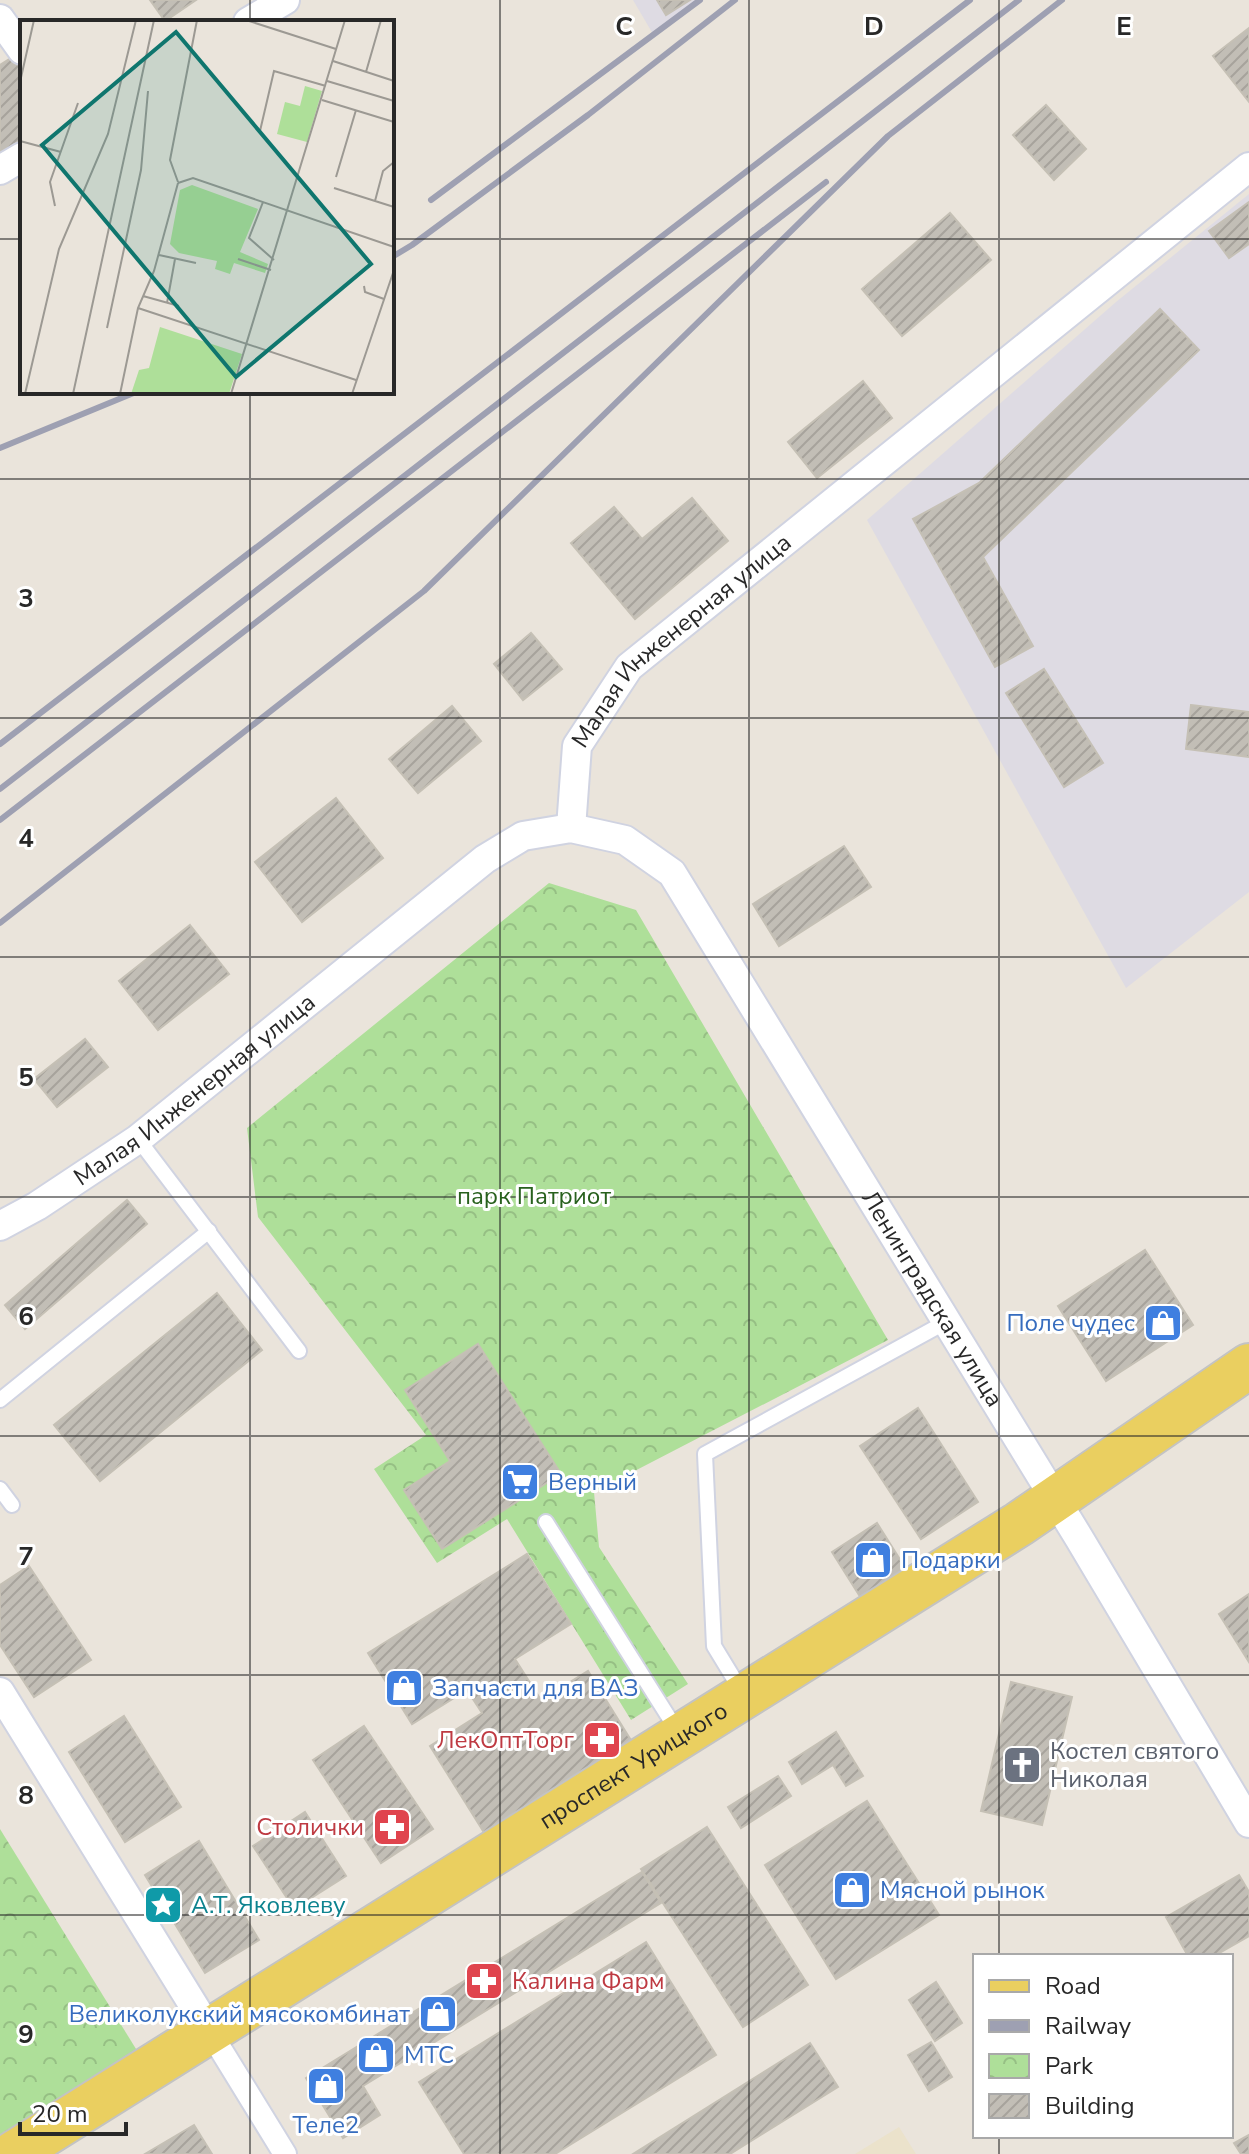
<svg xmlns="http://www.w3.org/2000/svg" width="1249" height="2154" font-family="'Nunito Sans',sans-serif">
<defs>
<pattern id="park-crowns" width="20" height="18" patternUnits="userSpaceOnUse" patternTransform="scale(2)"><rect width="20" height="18" fill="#aedf99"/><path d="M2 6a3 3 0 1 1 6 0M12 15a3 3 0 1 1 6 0" fill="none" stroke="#96bf84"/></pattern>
<pattern id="building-hatch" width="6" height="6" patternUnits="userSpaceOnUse" patternTransform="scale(2)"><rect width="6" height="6" fill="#c2beb6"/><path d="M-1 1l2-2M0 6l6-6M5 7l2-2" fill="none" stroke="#a7a39c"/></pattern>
</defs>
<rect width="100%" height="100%" fill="#eae4db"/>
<!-- industrial -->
<g fill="#dedbe3">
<polygon points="633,0 697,0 653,34"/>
<polygon points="1249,194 1249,892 1126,988 867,520 1116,302"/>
</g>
<!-- education -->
<polygon fill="#ebe2cb" points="899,2127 916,2154 855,2154"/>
<!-- park -->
<g fill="url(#park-crowns)">
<polygon points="549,883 636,910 888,1340 594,1492 599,1547 688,1684 631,1720 507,1519 437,1563 374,1469 426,1435 258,1217 247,1128"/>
<polygon points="0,1829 141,2057 0,2144"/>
</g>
<!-- building -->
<g fill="url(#building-hatch)" stroke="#c5c0b5" stroke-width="2">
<polygon points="150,0 196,0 165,21"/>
<polygon points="657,0 690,0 666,15"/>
<polygon points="1249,28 1249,102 1213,56"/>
<polygon points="14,56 22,67 22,139 0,154 0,65"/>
<polygon points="1046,105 1086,149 1054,180 1013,135"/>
<polygon points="1249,202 1249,244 1229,258 1209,231"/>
<polygon points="950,213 991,260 902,336 862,289"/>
<polygon points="1160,309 1199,350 983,557 1033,646 995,667 913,519 979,483"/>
<polygon points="863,381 892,418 817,478 788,442"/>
<polygon points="692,498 728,541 635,619 571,543 614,507 642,539"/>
<polygon points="531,633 562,669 523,700 494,664"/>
<polygon points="1044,669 1103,763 1064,787 1006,693"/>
<polygon points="1191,705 1249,712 1249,757 1186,749"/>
<polygon points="452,706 481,741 418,793 389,759"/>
<polygon points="336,798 383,858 302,922 255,862"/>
<polygon points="844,846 871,887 779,946 753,904"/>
<polygon points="190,925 229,974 158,1030 119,981"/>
<polygon points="85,1039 108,1067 57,1107 34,1079"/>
<polygon points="127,1200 147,1224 25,1329 5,1305"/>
<polygon points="1145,1250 1193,1325 1106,1381 1058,1306"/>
<polygon points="217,1293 262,1350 100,1481 54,1425"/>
<polygon points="478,1344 561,1474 442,1549 404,1490 450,1461 405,1390"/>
<polygon points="918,1408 978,1502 921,1539 860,1446"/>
<polygon points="877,1523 906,1569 861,1598 832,1552"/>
<polygon points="527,1554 571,1624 515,1659 541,1700 588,1671 632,1742 485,1834 430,1746 482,1713 467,1690 412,1724 368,1653"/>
<polygon points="29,1566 91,1660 34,1697 0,1645 0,1585"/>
<polygon points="1249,1594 1249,1662 1219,1614"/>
<polygon points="1011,1682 1072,1697 1042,1825 981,1811"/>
<polygon points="124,1716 181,1807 125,1842 69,1752"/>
<polygon points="364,1726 433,1829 381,1863 313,1760"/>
<polygon points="836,1732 863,1776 846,1786 833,1765 802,1784 789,1762"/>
<polygon points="778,1776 791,1796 741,1828 728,1807"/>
<polygon points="867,1801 939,1915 836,1979 765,1865"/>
<polygon points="305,1812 346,1876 294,1909 253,1846"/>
<polygon points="707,1827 808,1985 743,2027 641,1869"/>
<polygon points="199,1841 259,1940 205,1973 145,1875"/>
<polygon points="642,1872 661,1903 363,2086 380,2115 343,2138 306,2078"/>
<polygon points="1239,1875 1249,1892 1249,1936 1214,1956 1188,1956 1166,1917"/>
<polygon points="646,1942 716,2055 555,2154 464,2154 419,2082"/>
<polygon points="936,1982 962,2023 935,2041 909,2000"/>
<polygon points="931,2042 952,2077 929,2091 908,2055"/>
<polygon points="810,2043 838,2087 730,2154 633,2154"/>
<polygon points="194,2125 212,2154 145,2154"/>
<polygon points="1249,2135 1249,2154 1241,2154 1234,2143"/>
</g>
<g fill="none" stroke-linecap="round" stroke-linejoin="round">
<defs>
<g id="service">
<polyline points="138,1139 299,1351"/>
<polyline points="0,1400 209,1231"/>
<polyline points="0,1489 12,1505"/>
<polyline points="546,1522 678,1732"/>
<polyline points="742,1692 714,1646 705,1454 946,1322"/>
</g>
<polyline id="pedestrian" points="210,2032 285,2154"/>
<g id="minor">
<polyline points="0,19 22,50"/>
<polyline points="248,22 285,0"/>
<polyline points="0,170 22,157"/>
<path id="s1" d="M571 828 577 746 629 667 1249 167"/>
<path id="s2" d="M0 1226 37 1206 138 1139 485 859 523 836 571 828 625 840 672 873 1079 1538 1249 1823"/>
<polyline points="0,1692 210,2032"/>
</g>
<g id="primary">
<path id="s3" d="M13 2154 1019 1524 1249 1366"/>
</g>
</defs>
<!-- service casing -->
<use href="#service" stroke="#d0d3e1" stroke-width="18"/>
<!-- pedestrian casing -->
<use href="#pedestrian" stroke="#d0d3e1" stroke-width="26"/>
<!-- minor casing -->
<use href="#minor" stroke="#d0d3e1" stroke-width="32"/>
<!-- primary casing -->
<use href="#primary" stroke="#c3c3c3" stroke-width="48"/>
<!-- service -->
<use href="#service" stroke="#fff" stroke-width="14"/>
<!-- pedestrian -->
<use href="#pedestrian" stroke="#fff" stroke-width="22"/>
<!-- minor -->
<use href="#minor" stroke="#fff" stroke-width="28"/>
<!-- primary -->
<use href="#primary" stroke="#eacf60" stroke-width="44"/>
<!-- rail -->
<g stroke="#9ea0b2" stroke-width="6">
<polyline points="431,200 700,0"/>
<polyline points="392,257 412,245 588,115 735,0"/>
<polyline points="0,448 136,392"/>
<polyline points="0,744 970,0"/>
<polyline points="0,789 1019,0"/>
<polyline points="0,820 826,182"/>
<polyline points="0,923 424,591 888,136 1062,0"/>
</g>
</g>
<!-- grid -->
<path fill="none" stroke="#282828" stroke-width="2" stroke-opacity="0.55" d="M250 0V22M500 0V2154M749 0V2154M999 0V1956M0 239H22M392 239H1249M250 392V2154M0 479H1249M0 718H1249M0 957H1249M0 1197H1249M0 1436H1249M0 1675H1249M0 1915H1249M999 2136V2154"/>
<!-- icons -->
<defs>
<symbol id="shop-square" viewBox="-11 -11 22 22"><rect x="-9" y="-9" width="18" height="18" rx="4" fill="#3f7fe0" stroke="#fff"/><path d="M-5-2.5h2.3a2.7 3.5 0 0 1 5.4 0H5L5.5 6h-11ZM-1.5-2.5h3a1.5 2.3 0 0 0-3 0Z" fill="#fff"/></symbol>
<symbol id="supermarket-square" viewBox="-11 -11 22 22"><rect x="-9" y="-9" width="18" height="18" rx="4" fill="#3f7fe0" stroke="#fff"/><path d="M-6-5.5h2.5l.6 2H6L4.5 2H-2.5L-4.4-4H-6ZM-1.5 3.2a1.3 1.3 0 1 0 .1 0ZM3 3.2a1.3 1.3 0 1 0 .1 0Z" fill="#fff"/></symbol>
<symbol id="pharmacy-square" viewBox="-11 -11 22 22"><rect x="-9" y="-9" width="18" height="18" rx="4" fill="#e0444e" stroke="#fff"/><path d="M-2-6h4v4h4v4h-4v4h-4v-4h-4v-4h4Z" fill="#fff"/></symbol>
<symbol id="church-square" viewBox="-11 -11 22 22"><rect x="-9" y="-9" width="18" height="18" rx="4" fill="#6b7280" stroke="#fff"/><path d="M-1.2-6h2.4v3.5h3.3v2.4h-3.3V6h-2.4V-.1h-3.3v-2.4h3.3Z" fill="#fff"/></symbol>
<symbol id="sight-square" viewBox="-11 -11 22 22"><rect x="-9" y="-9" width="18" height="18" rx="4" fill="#0f9aa8" stroke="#fff"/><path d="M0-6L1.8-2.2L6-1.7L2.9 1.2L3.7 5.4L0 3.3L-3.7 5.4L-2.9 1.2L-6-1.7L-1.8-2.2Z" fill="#fff"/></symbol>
</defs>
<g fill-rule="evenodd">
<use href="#shop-square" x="1141" y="1301" width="44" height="44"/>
<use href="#supermarket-square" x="498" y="1460" width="44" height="44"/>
<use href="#shop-square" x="851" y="1538" width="44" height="44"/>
<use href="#shop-square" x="382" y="1666" width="44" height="44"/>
<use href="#pharmacy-square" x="580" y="1718" width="44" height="44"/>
<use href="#church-square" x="1000" y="1743" width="44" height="44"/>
<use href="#pharmacy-square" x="370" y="1805" width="44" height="44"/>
<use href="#shop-square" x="830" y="1868" width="44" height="44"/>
<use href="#sight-square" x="141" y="1883" width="44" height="44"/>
<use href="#pharmacy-square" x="462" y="1959" width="44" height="44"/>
<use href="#shop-square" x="416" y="1992" width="44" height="44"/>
<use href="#shop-square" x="354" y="2033" width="44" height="44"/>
<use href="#shop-square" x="304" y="2064" width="44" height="44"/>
</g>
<g text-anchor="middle" stroke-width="6" stroke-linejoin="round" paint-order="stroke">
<!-- street labels -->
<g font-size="24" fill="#282828" stroke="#fff">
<text dy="8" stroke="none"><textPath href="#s1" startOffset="232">Малая Инженерная улица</textPath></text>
<text dy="8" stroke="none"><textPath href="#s2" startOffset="238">Малая Инженерная улица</textPath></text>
<text dy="8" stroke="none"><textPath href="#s2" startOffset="1314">Ленинградская улица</textPath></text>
<text dy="8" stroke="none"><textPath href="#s3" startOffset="732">проспект Урицкого</textPath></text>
</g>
<!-- park labels -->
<g font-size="24" fill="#28611d" stroke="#fff">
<text x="534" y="1204">парк Патриот</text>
</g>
<!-- shop labels -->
<g font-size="24" fill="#366cbe" stroke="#fff" text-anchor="start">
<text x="1135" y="1331" text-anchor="end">Поле чудес</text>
<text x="548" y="1490">Верный</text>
<text x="901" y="1568">Подарки</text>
<text x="432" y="1696">Запчасти для ВАЗ</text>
<text x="880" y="1898">Мясной рынок</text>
<text x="410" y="2022" text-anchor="end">Великолукский мясокомбинат</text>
<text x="404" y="2063">МТС</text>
<text x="326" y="2133" text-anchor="middle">Теле2</text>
</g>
<!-- health labels -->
<g font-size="24" fill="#be3a42" stroke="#fff" text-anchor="end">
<text x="574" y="1748">ЛекОптТорг</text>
<text x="364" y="1835">Столички</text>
<text x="512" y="1989" text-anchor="start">Калина Фарм</text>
</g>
<!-- worship labels -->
<g font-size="24" fill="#5b616d" stroke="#fff" text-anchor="start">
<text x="1050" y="1759">Костел святого<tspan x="1050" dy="28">Николая</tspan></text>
</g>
<!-- culture labels -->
<g font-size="24" fill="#0d838f" stroke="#fff" text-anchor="start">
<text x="191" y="1913">А.Т. Яковлеву</text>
</g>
</g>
<!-- overview -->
<g transform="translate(20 20)">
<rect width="374" height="374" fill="#eae4db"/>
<path d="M285 66 302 71 287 122 257 114 265 82 280 86ZM172 165 238 189 220 232 248 244 245 253 214 243 210 254 195 249 197 241 159 233 150 224 160 170ZM140 307 222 334 209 374H111L119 350 129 348Z" fill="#aedf99"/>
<path fill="none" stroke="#9c9993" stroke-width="2" d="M226 0 316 29M313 41 374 61M346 52 361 0M307 61 374 81M0 62 14 0M302 80 374 102M240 111 254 51 306 66M0 121 41 132M316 157 336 90M158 162 150 140 177 0M158 163 173 158 374 227M314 168 374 187M355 181 363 151 374 142M243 182 229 218 254 240M35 186 30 162 58 83M139 235 176 243M218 239 251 250M344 266 345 272 364 279M123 276 159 286M147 283 155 239M118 288 336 360M87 308 121 150 128 71M5 374 39 229 88 114 116 0M53 374 134 0M100 374 118 288 134 251 158 163M211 374 325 0M332 374 374 250"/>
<path fill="#0f766e" fill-opacity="0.15" stroke="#0f766e" stroke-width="4" d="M156 12 351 244 216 357 22 125Z"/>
<rect width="374" height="374" fill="none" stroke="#282828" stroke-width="4"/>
</g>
<g font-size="26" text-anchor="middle" font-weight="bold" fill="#282828" stroke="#fff" stroke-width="6" stroke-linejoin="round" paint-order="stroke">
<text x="624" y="35">C</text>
<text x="874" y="35">D</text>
<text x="1124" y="35">E</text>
<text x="26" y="607">3</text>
<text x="26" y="847">4</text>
<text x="26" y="1086">5</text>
<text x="26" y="1325">6</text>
<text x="26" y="1565">7</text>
<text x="26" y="1804">8</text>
<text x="26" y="2043">9</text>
</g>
<!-- legend -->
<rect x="973" y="1954" width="260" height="184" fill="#ffffff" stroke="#a9a9a9" stroke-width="2"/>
<rect x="989" y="1980" width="40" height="12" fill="#eacf60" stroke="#a9a9a9" stroke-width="2"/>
<text x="1045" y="1994" font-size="24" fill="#282828">Road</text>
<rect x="989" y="2020" width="40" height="12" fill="#9ea0b2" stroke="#a9a9a9" stroke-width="2"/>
<text x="1045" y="2034" font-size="24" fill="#282828">Railway</text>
<rect x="989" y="2054" width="40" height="24" fill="url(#park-crowns)" stroke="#a9a9a9" stroke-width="2"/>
<text x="1045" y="2074" font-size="24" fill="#282828">Park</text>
<rect x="989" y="2094" width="40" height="24" fill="url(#building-hatch)" stroke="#a9a9a9" stroke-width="2"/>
<text x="1045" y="2114" font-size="24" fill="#282828">Building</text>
<!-- scale -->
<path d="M20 2122v12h106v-12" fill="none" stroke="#282828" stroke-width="4"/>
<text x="32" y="2122" font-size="24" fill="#282828" stroke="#ffffff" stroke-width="6" paint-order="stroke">20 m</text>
</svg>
